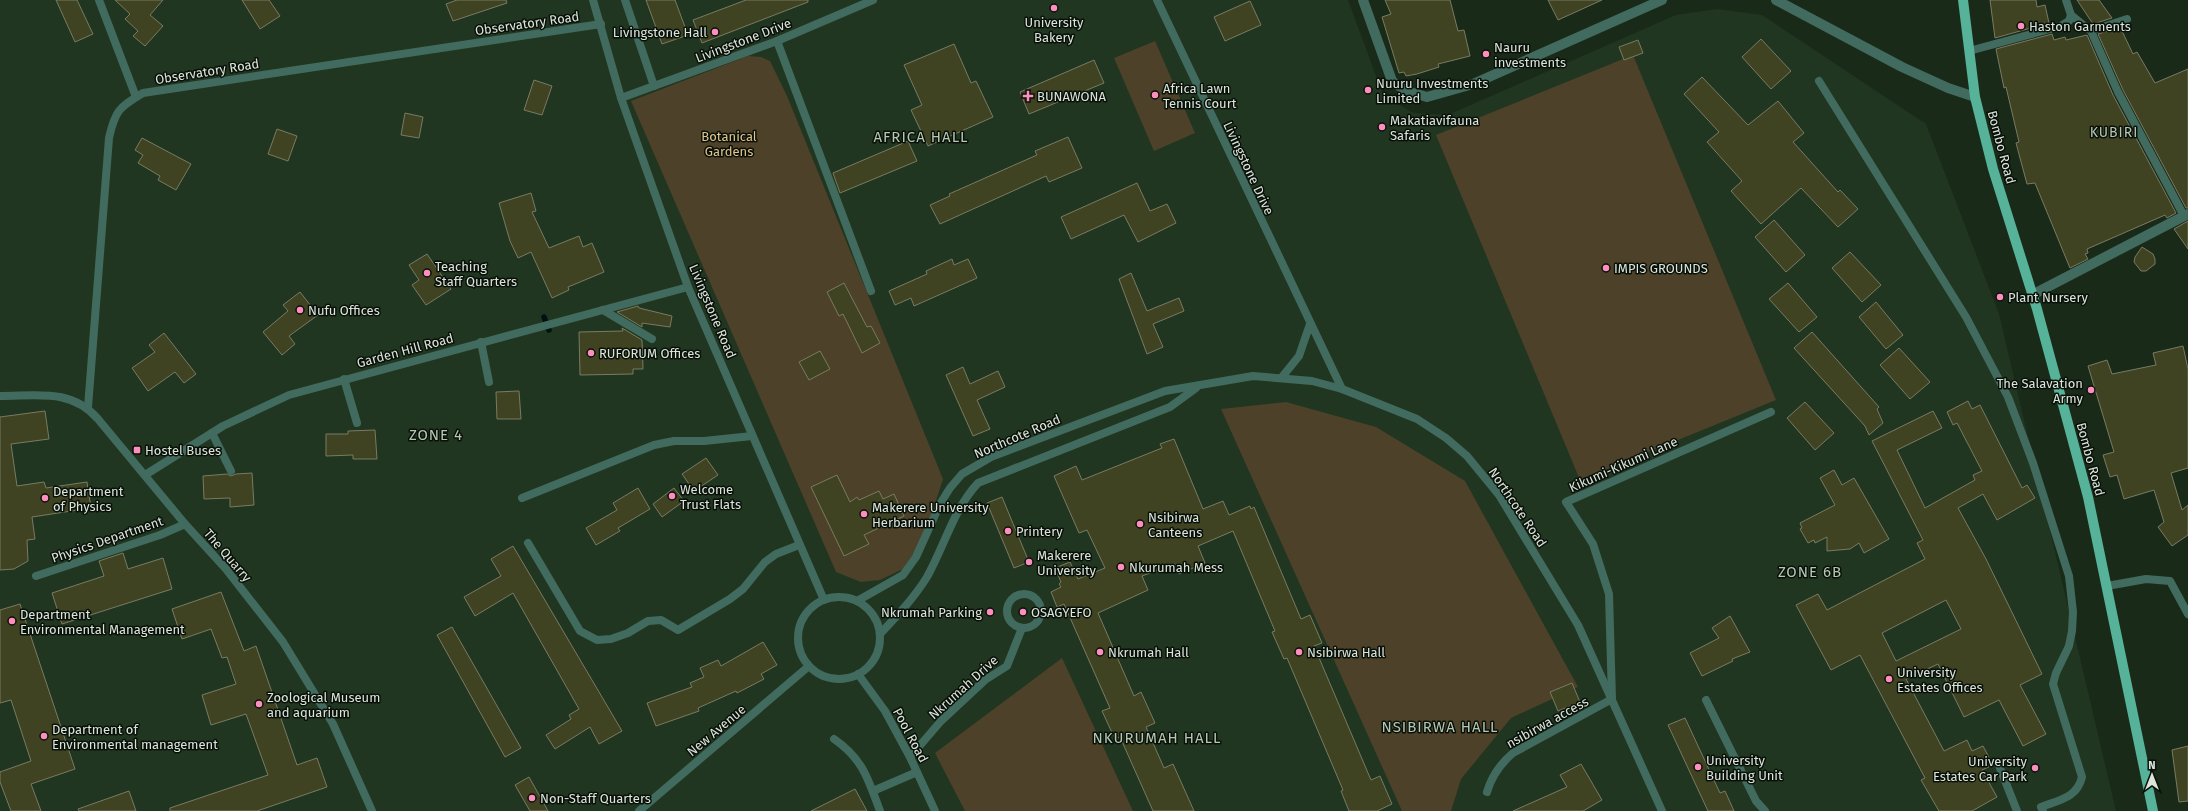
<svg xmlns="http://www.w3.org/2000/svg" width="2188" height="811" font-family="'Fira Sans',sans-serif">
<rect width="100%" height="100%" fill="#1a2a19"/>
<!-- built -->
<polygon fill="#213620" points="0,0 1348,0 1383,95 1413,113 1448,115 1676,15 1717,9 1762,15 1926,124 1999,314 2116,811 0,811"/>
<!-- green -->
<g fill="#4d4129">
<polygon points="1155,41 1195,133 1154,151 1114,58"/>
<polygon points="1633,55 1776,400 1580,480 1436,135"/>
<polygon points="748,56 761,57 770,61 787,96 943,479 924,538 903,569 880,580 861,582 836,572 631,101"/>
<polygon points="1286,402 1376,427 1465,481 1578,687 1511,718 1461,779 1451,811 1402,811 1221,409"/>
<polygon points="1062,658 1133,811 965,811 935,753"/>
</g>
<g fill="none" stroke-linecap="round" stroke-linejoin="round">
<!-- stream -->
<polyline stroke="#001113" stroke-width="5.5" points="544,317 549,330"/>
</g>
<!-- building -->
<g fill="#404321" stroke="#787b63" fill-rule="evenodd">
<polygon points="56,0 77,0 93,34 75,42"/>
<polygon points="115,0 163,0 150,15 163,26 145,46 133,36 138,31 125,19 130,14"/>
<polygon points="242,0 269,0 280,16 260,29"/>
<polygon points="457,0 506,0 507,3 453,21 446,4"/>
<polygon points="646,0 675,0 688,35 662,44"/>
<polygon points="746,0 808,0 808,2 702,43 693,20"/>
<polygon points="1385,0 1450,0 1458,31 1464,30 1470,56 1438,64 1439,67 1417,74 1406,76 1404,72 1399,73 1382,17 1391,14"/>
<polygon points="1548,0 1602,0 1558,20"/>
<polygon points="1990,0 2036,0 2037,7 2045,5 2049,23 1995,38"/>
<polygon points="2077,0 2099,0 2112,18 2093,24"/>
<polygon points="1250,1 1261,25 1225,41 1214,17"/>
<polygon points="2118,28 2121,29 2133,54 2137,52 2155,83 2188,69 2188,208 2186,208 2123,90 2098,34"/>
<polygon points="2052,34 2054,40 2065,37 2066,40 2087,35 2113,95 2176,213 2167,218 2165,215 2087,249 2088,253 2085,254 2088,259 2070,268 2035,183 2027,184 2016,143 2019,142 2006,87 2004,88 1996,49"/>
<polygon points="1761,39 1791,71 1771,89 1742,57"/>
<polygon points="1638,40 1643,53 1624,60 1619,47"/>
<polygon points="954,44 971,83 976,81 993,117 928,146 911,110 922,105 904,65"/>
<polygon points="1094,60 1104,83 1029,114 1020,92"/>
<polygon points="1702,77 1748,125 1778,101 1804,133 1793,142 1838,192 1840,190 1858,209 1838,227 1801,188 1761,224 1731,191 1742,181 1707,142 1719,132 1684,94"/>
<polygon points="534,80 552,86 542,115 524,110"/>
<polygon points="405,113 423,117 419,138 401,135"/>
<polygon points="277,129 297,136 288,161 268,154"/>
<polygon points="1068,137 1082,168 1049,182 1046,176 940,224 930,205 950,196 949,194 1037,155 1035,151"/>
<polygon points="142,138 191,164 176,190 158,180 160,176 138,163 143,155 135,150"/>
<polygon points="908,141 917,161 840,193 833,173"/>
<polygon points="1137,183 1150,211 1167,204 1176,223 1138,242 1124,215 1071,239 1061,217"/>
<polygon points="531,193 536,211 532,212 549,248 579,236 583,247 592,243 604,272 568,287 569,290 552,298 531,252 518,258 510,241 499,203"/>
<polygon points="1774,220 1805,255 1786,272 1755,237"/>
<polygon points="2188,221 2188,249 2174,229"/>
<polygon points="2142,247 2153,254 2155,259 2155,264 2146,271 2141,271 2134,262 2135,257"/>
<polygon points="1850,252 1881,285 1862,302 1832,268"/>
<polygon points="427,254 451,289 426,305 412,285 419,280 409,265"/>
<polygon points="952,259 954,265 968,259 977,278 914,306 911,298 895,305 889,291 927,274 926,271"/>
<polygon points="1131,273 1147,311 1179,298 1184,311 1153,324 1163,347 1147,354 1119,279"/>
<polygon points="844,283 867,327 871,326 880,343 862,353 843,314 839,316 827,292"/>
<polygon points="1788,283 1817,317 1799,332 1769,299"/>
<polygon points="300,292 318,315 289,336 295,344 282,355 263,332 288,311 283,305"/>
<polygon points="1876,302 1903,335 1886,349 1859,317"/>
<polygon points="638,306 639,308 672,316 670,327 642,323 642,327 617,312"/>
<polygon points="622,328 642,340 643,369 633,369 633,374 580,375 579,332 623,331"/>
<polygon points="1812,332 1879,407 1877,409 1883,423 1869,435 1865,426 1794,348"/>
<polygon points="164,333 196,374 184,383 175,372 148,391 132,368 155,352 149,345"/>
<polygon points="2183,346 2188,369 2188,468 2171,473 2182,510 2188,505 2188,535 2172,546 2158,527 2164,522 2154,490 2124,499 2117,475 2110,477 2103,455 2114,452 2088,366 2107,360 2112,374 2156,365 2153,353"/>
<polygon points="1899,348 1930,382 1910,399 1880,365"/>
<polygon points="820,351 830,369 809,380 799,362"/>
<polygon points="963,367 970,384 998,371 1005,387 977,400 990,429 973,436 946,375"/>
<polygon points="519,391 521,419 497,419 496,392"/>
<path d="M1968 401 1972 409 1980 405 2022 488 2027 485 2035 498 1997 520 1983 494 1958 508 1986 559 2042 674 2020 685 2046 734 2023 746 1999 700 1964 717 1938 664 1906 679 1944 751 1967 740 1972 751 1983 746 1993 765 1982 770 1997 797 1972 811H1939L1921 780 1925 778 1860 655 1831 670 1796 605 1818 594 1827 610 1925 559 1917 543 1923 540 1872 441 1933 411 1942 428 1897 450 1925 508 1975 480 1973 475 1982 471 1957 423 1953 425 1947 412ZM1946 600 1961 629 1896 661 1882 633Z"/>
<polygon points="1805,402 1834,433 1815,450 1787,418"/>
<polygon points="45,411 49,439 11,444 17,486 44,482 46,488 87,482 91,508 32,517 35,539 27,540 28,561 14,569 0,570 0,417"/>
<polygon points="375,430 377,459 353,459 353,455 326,456 326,434 348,434 348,431"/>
<polygon points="1174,439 1203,509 1223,501 1229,515 1250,506 1251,509 1254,507 1301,619 1310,615 1322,643 1314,646 1371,780 1380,776 1392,804 1377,811 1349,811 1341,791 1343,790 1287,658 1284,659 1272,632 1275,631 1233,531 1198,546 1205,563 1179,574 1175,564 1142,576 1148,590 1098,613 1134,696 1141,692 1155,723 1146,727 1164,768 1173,764 1194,811 1153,811 1120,737 1115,739 1102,711 1110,708 1064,604 1057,607 1051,592 1061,587 1059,584 1061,582 1055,568 1070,562 1078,579 1105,568 1087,530 1079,533 1054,476 1076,466 1082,480 1162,448 1160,444"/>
<polygon points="706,458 718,475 694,491 682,474"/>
<polygon points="1834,470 1842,485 1854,478 1889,539 1864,553 1859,543 1850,549 1827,551 1827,537 1815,543 1814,540 1808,543 1800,529 1802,528 1800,523 1835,505 1820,478"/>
<polygon points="252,473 254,505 230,507 230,498 204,499 203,476 227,474 231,476 236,474"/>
<polygon points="837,475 850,502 857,497 859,500 879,491 883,499 894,494 904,516 864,535 869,544 844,556 811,487"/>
<polygon points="638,488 650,509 618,528 620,531 596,545 586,528 617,510 613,503"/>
<polygon points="674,488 684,501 662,517 653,504"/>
<polygon points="1002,497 1029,562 1014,568 987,503"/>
<polygon points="513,546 622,731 599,744 590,727 555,749 546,735 571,719 569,715 579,709 513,593 475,616 464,597 501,576 491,559"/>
<polygon points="123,553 128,569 163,558 172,589 62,624 52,593 104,576 99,561"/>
<polygon points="221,592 244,651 256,646 297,765 317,758 327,787 257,811 170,811 170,808 268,775 246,714 211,725 202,695 236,684 227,657 222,658 211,629 182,639 172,609"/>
<polygon points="20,604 75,769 31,784 41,811 11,811 0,782 0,772 31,761 11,700 0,703 0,610"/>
<polygon points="1730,616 1750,652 1732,659 1733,661 1702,676 1690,653 1719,638 1712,628"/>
<polygon points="452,627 521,748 505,757 437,635"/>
<polygon points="763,642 777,665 761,674 764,679 737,693 736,691 698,708 699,711 656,726 647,703 692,687 690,683 704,677 700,668 718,660 721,666"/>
<polygon points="1572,683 1580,702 1558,711 1550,692"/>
<polygon points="1685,718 1720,793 1725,791 1734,811 1708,811 1668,725"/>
<polygon points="2188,746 2188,801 2179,802 2172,750"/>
<polygon points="1581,764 1602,800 1583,811 1513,811 1567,787 1560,775"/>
<polygon points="529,777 548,811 530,811 515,785"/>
<polygon points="855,789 867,811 811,811"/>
<polygon points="129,791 136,811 79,811 78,809"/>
</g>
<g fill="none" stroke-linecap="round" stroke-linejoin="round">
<!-- service -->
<g stroke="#426b5f" stroke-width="8">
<polyline points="99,0 136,97"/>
<polyline points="593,0 621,98 688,287 824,600"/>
<polyline points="625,0 654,86"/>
<polyline points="1157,0 1342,389"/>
<polyline points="2071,15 2091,31 2118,92 2184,216"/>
<polyline points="2091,31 2127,19"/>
<polyline points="777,41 871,291"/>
<polyline points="1969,51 2061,26 2069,21 2071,15 2066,0"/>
<path d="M1819 81 1966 317 2008 397 2033 463 2069 576 2073 612 2072 631 2069 646 2056 673 2053 684 2082 777C2077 798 2059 800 2041 807L2043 811"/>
<polyline points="621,98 777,41 873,0"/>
<polyline points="603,310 652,339"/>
<polyline points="481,342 489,382"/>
<polyline points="1282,377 1299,356 1310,324"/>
<polyline points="344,379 357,423"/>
<path d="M0 396C37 396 71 388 98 419L185 524 226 569 283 642 333 724 372 811"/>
<path d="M88 407 109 138C115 111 119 107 143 93L601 24"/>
<polyline points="212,433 231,471"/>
<polyline points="145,475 223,426 289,395 688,287"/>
<polyline points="522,498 654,445 674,441 704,441 752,436"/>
<polyline points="528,543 580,631 597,640 611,639 628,633 648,621 661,620 678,630 730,599 743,589 765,562 776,554 799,545"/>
<polyline points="36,576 160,535 185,524"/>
<polyline points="2107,586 2146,579 2170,581 2188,614"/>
<circle cx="1024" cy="611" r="17"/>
<circle cx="839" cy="638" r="41"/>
<polyline points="857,601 903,575 916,557 940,504 950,488 962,474 991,457 1165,391 1253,376 1312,381 1342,389 1417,419 1446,438 1467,456 1499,495 1578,625 1662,811"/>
<path d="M880 634C897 616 914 598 927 577 945 545 953 510 978 483L1170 407 1196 388"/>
<polyline points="858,674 885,711 910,757 935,811"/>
<polyline points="1706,700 1756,801 1765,811"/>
<path d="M834 739C863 759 868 779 880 811"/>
<polyline points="910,757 941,721 985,680 1007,666 1022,628"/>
<polyline points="2000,768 2017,811"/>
<polyline points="873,791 917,772"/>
<path d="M1487 792C1492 775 1500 764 1513 753L1612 699 1609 594 1593 544 1566 502 1771 412"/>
<polyline points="639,811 809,666"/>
</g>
<!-- minor -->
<polyline stroke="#426b5f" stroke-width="10" points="2032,295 2188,214"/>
<!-- tertiary -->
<g stroke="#426b5f" stroke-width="10">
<polyline points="1363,0 1392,81 1406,91 1427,97 1473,84 1662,0"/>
<polyline points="1776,0 1902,67 1948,88 1975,97"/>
</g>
<!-- primary -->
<polyline stroke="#56b298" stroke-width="10" points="1963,0 1975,97 1993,169 2037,309 2088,497 2153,811"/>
</g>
<!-- markers -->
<g fill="#fe8ebd" stroke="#091009" stroke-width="1.5">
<circle cx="1054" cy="8" r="4"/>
<circle cx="2021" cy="26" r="4"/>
<circle cx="715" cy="32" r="4"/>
<circle cx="1486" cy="54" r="4"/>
<circle cx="1368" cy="90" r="4"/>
<circle cx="1155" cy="95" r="4"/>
<path d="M1026 90h4v4h4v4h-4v4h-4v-4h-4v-4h4z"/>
<circle cx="1382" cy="127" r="4"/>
<circle cx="1606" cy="268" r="4"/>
<circle cx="427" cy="273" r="4"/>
<circle cx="2000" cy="297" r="4"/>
<circle cx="300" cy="310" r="4"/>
<circle cx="591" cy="353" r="4"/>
<circle cx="2091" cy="390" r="4"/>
<rect x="133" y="446" width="8" height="8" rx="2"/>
<circle cx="672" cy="496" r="4"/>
<circle cx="45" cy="498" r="4"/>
<circle cx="864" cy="514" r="4"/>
<circle cx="1140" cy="524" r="4"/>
<circle cx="1008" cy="531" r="4"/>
<circle cx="1029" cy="562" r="4"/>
<circle cx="1121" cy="567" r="4"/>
<circle cx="990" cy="612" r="4"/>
<circle cx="1023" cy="612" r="4"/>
<circle cx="12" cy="621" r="4"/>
<circle cx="1100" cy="652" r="4"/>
<circle cx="1299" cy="652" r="4"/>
<circle cx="1889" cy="679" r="4"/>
<circle cx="259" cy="704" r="4"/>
<circle cx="44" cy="736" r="4"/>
<circle cx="1698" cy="767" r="4"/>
<circle cx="2035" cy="768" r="4"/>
<circle cx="532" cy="798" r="4"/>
</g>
<g text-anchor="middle" stroke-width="3" stroke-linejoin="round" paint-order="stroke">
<!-- poi labels -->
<g font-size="13" fill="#dbe5da" stroke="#091009" text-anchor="start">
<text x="1054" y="27" text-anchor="middle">University<tspan x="1054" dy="15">Bakery</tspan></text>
<text x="2029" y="31">Haston Garments</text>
<text x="707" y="37" text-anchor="end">Livingstone Hall</text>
<text x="1494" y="52">Nauru<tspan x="1494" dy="15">investments</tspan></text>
<text x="1376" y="88">Nuuru Investments<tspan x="1376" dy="15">Limited</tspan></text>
<text x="1163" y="93">Africa Lawn<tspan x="1163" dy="15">Tennis Court</tspan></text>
<text x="1037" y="101">BUNAWONA</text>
<text x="1390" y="125">Makatiavifauna<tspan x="1390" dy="15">Safaris</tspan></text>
<text x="435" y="271">Teaching<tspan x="435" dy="15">Staff Quarters</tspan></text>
<text x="1614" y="273">IMPIS GROUNDS</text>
<text x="2008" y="302">Plant Nursery</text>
<text x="308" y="315">Nufu Offices</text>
<text x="599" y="358">RUFORUM Offices</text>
<text x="2083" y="388" text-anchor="end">The Salavation<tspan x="2083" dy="15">Army</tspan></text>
<text x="145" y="455">Hostel Buses</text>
<text x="680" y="494">Welcome<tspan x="680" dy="15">Trust Flats</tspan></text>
<text x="53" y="496">Department<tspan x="53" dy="15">of Physics</tspan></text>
<text x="872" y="512">Makerere University<tspan x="872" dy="15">Herbarium</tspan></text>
<text x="1148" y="522">Nsibirwa<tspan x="1148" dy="15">Canteens</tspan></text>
<text x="1016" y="536">Printery</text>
<text x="1037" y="560">Makerere<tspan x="1037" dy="15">University</tspan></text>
<text x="1129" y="572">Nkurumah Mess</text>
<text x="982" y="617" text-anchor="end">Nkrumah Parking</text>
<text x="1031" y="617">OSAGYEFO</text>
<text x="20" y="619">Department<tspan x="20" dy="15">Environmental Management</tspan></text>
<text x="1108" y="657">Nkrumah Hall</text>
<text x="1307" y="657">Nsibirwa Hall</text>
<text x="1897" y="677">University<tspan x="1897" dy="15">Estates Offices</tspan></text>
<text x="267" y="702">Zoological Museum<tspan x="267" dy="15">and aquarium</tspan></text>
<text x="52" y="734">Department of<tspan x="52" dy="15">Environmental management</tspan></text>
<text x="1706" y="765">University<tspan x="1706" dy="15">Building Unit</tspan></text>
<text x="2027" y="766" text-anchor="end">University<tspan x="2027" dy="15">Estates Car Park</tspan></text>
<text x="540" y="803">Non-Staff Quarters</text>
</g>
<!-- street labels -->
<g font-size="13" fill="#dbe5da" stroke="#091009">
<text transform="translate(527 23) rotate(-8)" y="5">Observatory Road</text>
<text transform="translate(743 40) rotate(-21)" y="5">Livingstone Drive</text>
<text transform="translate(207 71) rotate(-9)" y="5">Observatory Road</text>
<text transform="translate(2002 147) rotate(75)" y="5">Bombo Road</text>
<text transform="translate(1249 168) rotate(65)" y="5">Livingstone Drive</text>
<text transform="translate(713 311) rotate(67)" y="5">Livingstone Road</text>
<text transform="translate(405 350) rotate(-15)" y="5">Garden Hill Road</text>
<text transform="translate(1017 436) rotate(-23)" y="5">Northcote Road</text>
<text transform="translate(2091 459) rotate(75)" y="5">Bombo Road</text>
<text transform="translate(1623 464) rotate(-24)" y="5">Kikumi-Kikumi Lane</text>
<text transform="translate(1518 507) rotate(56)" y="5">Northcote Road</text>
<text transform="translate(107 539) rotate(-19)" y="5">Physics Department</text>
<text transform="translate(228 555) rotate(49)" y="5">The Quarry</text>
<text transform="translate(963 687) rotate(-42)" y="5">Nkrumah Drive</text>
<text transform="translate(1547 722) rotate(-29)" y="5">nsibirwa access</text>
<text transform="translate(716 730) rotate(-40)" y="5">New Avenue</text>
<text transform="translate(911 735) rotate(62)" y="5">Pool Road</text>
</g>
<!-- park labels -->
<g font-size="13" fill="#e3c58a" stroke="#091009">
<text x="729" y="141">Botanical<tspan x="729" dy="15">Gardens</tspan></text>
</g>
<!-- neighbourhood labels -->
<g font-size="14" letter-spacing="1" fill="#b3c7b2" stroke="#091009">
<text x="2114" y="137">KUBIRI</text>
</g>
<!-- quarter labels -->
<g font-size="15" letter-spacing="1" fill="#b3c7b2" stroke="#091009">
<text x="921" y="142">AFRICA HALL</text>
<text x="436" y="440">ZONE 4</text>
<text x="1810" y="577">ZONE 6B</text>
<text x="1440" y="732">NSIBIRWA HALL</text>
<text x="1157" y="743">NKURUMAH HALL</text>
</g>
</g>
<!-- north arrow -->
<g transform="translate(2152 775)" stroke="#091009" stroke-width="3" paint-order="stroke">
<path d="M0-3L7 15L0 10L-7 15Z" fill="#dbe5da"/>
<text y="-6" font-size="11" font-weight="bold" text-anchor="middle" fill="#dbe5da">N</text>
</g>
</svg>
